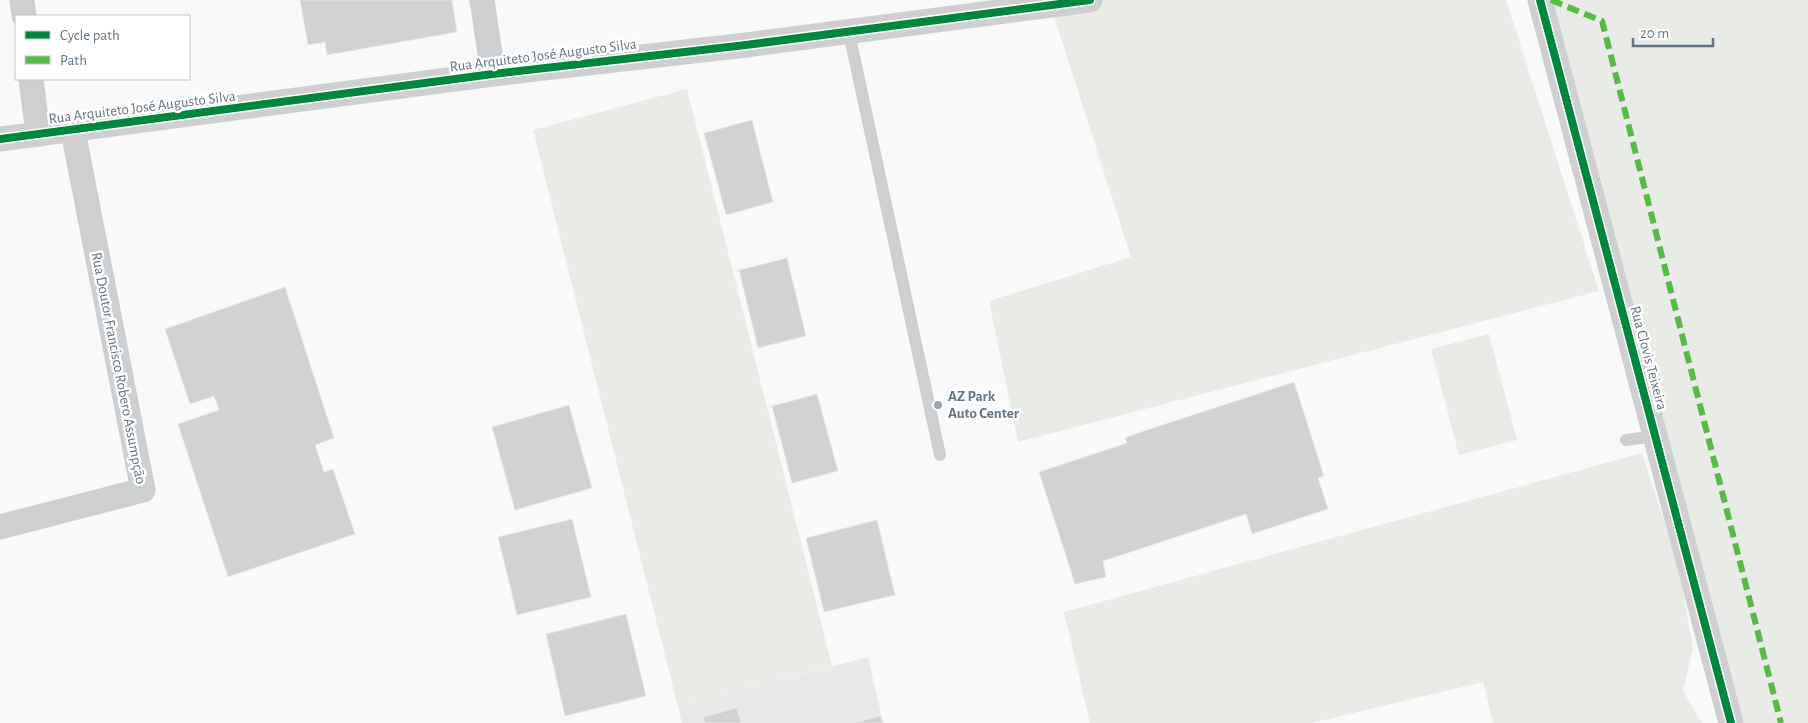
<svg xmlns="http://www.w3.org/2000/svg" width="1808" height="723" font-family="'Alegreya Sans',sans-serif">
<rect width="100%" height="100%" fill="#f9f9f9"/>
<!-- built -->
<polygon fill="#e8e9e9" points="868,657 883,723 682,723 678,707"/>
<!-- green -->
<g fill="#e8ebe6">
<polygon points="1059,0 1506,0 1599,291 1018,442 989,301 1131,257 1054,16"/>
<polygon points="1540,0 1808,0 1808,723 1731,723"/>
<polygon points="687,89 832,666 678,707 533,130"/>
<polygon points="1489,334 1517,440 1459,455 1431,349"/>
<polygon points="1642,453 1679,567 1693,649 1683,691 1702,723 1493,723 1483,682 1312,723 1090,723 1064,612"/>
</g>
<!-- building -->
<g fill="#d0d2d3" stroke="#e8e8e8">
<polygon points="300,0 452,0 457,32 327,55 325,42 308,45"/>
<polygon points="752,120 773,202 726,215 704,133"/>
<polygon points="787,258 806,336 758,348 739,270"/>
<polygon points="285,287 334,438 315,445 324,472 333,469 355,534 228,577 178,424 219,410 214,396 190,404 165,329"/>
<polygon points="1294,382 1324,476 1318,478 1328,509 1252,534 1246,514 1103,561 1106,577 1075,584 1039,472 1127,443 1125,438 1141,432"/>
<polygon points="817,394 838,471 792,483 772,406"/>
<polygon points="569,405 592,488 515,510 492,427"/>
<polygon points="572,519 591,597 517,615 498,537"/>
<polygon points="877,520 895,595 824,612 806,538"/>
<polygon points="626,614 646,696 565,716 546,634"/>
<polygon points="737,708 741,723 705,723 703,717"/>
<polygon points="881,716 883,723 853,723"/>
</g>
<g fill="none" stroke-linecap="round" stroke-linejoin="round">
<!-- lane -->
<g stroke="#cecfd0" stroke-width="12">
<polyline points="849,33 940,455"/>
<polyline points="1626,440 1655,436"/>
</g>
<!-- street -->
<g stroke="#cecfd0" stroke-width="25">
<polyline points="22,0 24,16"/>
<polyline points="482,0 493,74"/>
<polyline points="1540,0 1731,723"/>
<polyline points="31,79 38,134"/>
<polyline points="0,139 493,74 746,45 1090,0"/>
<polyline points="0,527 143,490 73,131"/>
</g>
<!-- quiet -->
<polyline stroke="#58b947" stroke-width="6" stroke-dasharray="12 6" stroke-linecap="butt" points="1551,0 1602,21 1781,723"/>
<defs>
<g id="cycleway">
<polyline points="1540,0 1731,723"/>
<polyline points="0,139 493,74 746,45 1090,0"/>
</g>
</defs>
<!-- cycleway casing -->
<use href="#cycleway" stroke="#fff" stroke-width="11"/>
<!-- cycleway -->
<use href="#cycleway" stroke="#00873e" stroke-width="8"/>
</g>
<!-- markers -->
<circle fill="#99a4ac" stroke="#fff" stroke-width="2" cx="938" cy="405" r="5"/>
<g text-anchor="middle" stroke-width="5" stroke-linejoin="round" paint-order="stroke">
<!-- street labels -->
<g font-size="15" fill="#657683" stroke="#fff">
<text transform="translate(543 55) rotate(-7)" y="5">Rua Arquiteto José Augusto Silva</text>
<text transform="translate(142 107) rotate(-7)" y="5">Rua Arquiteto José Augusto Silva</text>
<text transform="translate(1649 358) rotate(75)" y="5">Rua Clovis Teixeira</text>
<text transform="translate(119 368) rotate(79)" y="5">Rua Doutor Francisco Robero Assumpção</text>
</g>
<!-- poi labels -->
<g font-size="15" font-weight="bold" fill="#657683" stroke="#fff" text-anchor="start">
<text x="948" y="401">AZ Park<tspan x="948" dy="17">Auto Center</tspan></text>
</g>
</g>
<!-- legend -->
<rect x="15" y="15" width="175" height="65" fill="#ffffff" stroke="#c1c8cd"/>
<rect x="25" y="31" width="25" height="8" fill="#00873e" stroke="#c1c8cd"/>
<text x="60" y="40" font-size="15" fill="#657683">Cycle path</text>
<rect x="25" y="56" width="25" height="8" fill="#58b947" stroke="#c1c8cd"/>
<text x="60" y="65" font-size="15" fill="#657683">Path</text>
<!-- scale -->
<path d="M1633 38v8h80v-8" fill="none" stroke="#657683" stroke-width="2.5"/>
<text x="1640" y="38" font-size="15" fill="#657683" stroke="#ffffff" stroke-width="4" paint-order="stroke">20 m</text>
</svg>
